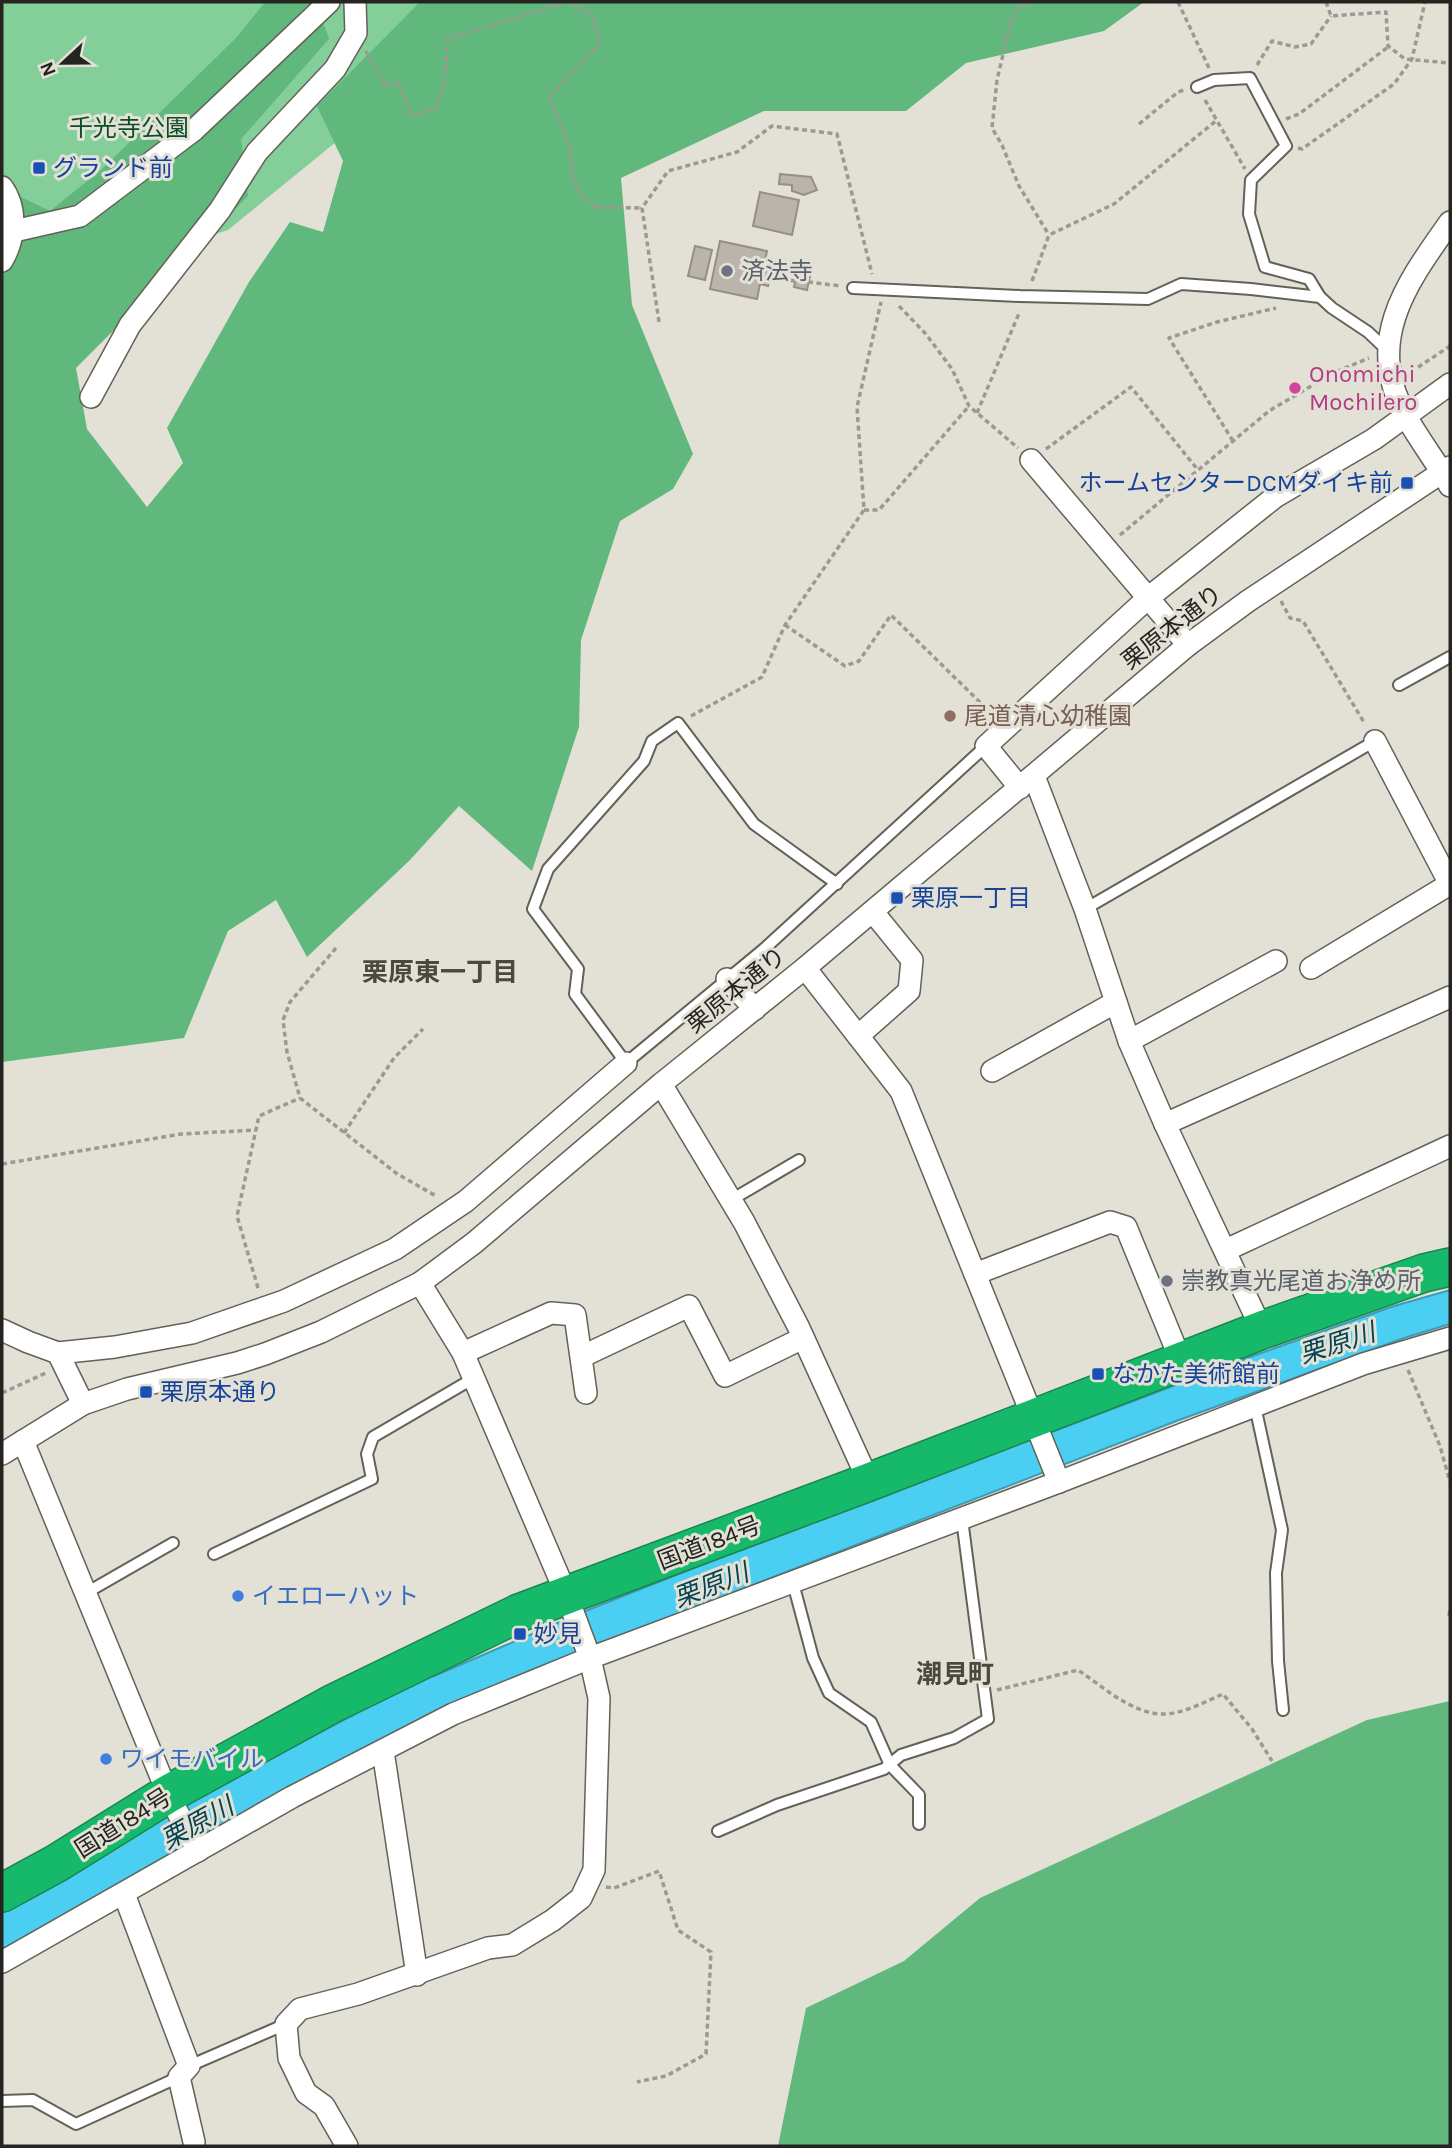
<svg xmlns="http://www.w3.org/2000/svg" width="1452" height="2148" font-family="Karla,'Noto Sans JP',sans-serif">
<rect width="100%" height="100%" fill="#e3e1d6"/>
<!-- green -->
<polygon fill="#84ce99" points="2,2 498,2 422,72 228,230 140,257 2,242"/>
<!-- forest -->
<g fill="#61b87c">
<polygon points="265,2 316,2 329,39 241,139 248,196 76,368 87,429 147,507 183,463 167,428 249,282 290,222 323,232 343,161 317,106 420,2 1144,2 1104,31 966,63 906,111 764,111 621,178 632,305 693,454 673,489 620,521 581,640 579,727 532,871 459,806 410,860 307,957 276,900 228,931 184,1038 2,1062 2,188 50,211 101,170 237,37"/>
<polygon points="1450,1701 1450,2146 778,2146 806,2008 904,1961 980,1898 1367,1720"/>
</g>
<!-- water -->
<path fill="#4acef1" stroke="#3f9bb3" stroke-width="2" d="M1450 1290V1324L1404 1338 1179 1420 579 1652 2 1952V1910C144 1828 286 1748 432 1674L434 1676 583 1612 946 1468 948 1471 1250 1357 1394 1306Z"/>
<!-- building -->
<g fill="#bbb4ac" stroke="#958f87" stroke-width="2">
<polygon points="780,174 811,177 817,190 804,195 792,191 792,185 779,184"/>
<polygon points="760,192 799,200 792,235 753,226"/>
<polygon points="720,241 767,251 764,266 772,268 768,286 760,284 757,299 710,289"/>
<polygon points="695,246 712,250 705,280 688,276"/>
<polygon points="797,273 810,276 807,290 794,287"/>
</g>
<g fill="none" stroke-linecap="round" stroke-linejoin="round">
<defs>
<g id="lane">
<polyline points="1197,87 1214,80 1250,78 1286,146 1251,180 1249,214 1265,267 1309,279 1320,297"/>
<polyline points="853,288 1020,296 1148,299 1181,284 1251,289 1320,297 1332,308 1368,332 1387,350"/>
<polyline points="1399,685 1450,657"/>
<polyline points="837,884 754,824 678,723 652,741 644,761 548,869 533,909 578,969 575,994 626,1063 764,949 986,746"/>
<polyline points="1085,909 1375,741"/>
<polyline points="731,1200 799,1160"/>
<polyline points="1255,1406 1282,1530 1276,1573 1278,1661 1283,1710"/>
<polyline points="214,1554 372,1479 367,1454 373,1437 474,1378"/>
<polyline points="793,1583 813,1658 829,1693 871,1722 890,1765 919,1795 919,1824"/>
<polyline points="86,1593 173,1543"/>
<polyline points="718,1831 777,1805 884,1769 901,1755 954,1738 988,1719 962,1519"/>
<polyline points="189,2066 286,2024"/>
<polyline points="2,2101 33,2100 76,2124 179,2077"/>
</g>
<g id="street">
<path d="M2 187C18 209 15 239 2 261"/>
<path d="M1450 222C1406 284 1363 342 1407 418 1420 441 1437 463 1450 486"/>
<polyline points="14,231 80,216 194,130 329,2"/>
<polyline points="91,397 130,325 220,210 257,152 335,69 356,33 355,2"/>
<polyline points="1031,460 1188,645"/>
<polyline points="1375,741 1450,884"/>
<polyline points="1034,776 1085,909 1129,1041 1165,1124 1262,1330"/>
<polyline points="1020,788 986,746 1148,598 1275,497 1374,439 1450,384"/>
<polyline points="805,968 901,1091 1059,1482"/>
<polyline points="1311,968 1450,884"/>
<polyline points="727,979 755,1009"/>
<polyline points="858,1036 909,991 912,960 873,912"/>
<polyline points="1129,1041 1276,961"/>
<polyline points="992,1071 1116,1002"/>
<polyline points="661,1084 744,1222 798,1326 869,1482"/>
<polyline points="1165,1124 1450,997"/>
<polyline points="1226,1250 1450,1146"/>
<polyline points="975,1274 1110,1222 1126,1227 1181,1361"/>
<polyline points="2,1330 28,1342 58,1353 83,1404"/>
<polyline points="58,1353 115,1347 192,1333 284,1301 395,1249 466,1201 626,1063"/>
<polyline points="463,1353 551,1313 575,1315 586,1393"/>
<polyline points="583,1356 689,1306 725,1376 803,1338"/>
<polyline points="23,1441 168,1794 198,1851"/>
<polyline points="2,1454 83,1404 127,1389 237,1363 265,1354 321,1332 420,1283 474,1243 661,1084 805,968 1188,645 1248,601 1450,467"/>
<polyline points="383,1751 417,1975"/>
<polyline points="124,1894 189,2066 179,2077 194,2142"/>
<polyline points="2,1962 292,1797 453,1714 590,1658 1059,1482 1363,1364 1450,1338"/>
<polyline points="347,2146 324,2106 306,2093 289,2058 286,2024 300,2009 358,1994 488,1948 512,1945 553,1920 581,1898 594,1870 599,1698 590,1658 567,1596 463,1353 420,1283"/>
</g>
<polyline id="highway" points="2,1893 57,1863 168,1794 332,1704 519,1613 869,1482 1262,1330 1424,1273 1450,1267"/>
</defs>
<!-- lane casing -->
<use href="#lane" stroke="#636158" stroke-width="14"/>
<!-- street casing -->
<use href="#street" stroke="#636158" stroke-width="24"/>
<!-- highway casing -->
<use href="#highway" stroke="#1b8550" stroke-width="40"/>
<!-- path -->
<g stroke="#9b9a92" stroke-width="3.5" stroke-dasharray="5 3.5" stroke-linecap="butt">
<polyline points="1035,2 1020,6 1011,21 997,80 992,128 1002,145 1019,186 1049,235"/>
<polyline points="1178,2 1209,68"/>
<polyline points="1326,2 1331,16 1386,12 1388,46 1405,59 1450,63"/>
<polyline points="366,51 386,86 398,83 413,116 436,107 443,89 448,39 567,2 592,13 600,44 549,96 570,148 573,178 579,194 594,207 642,208"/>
<polyline points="1257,65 1272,41 1295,47 1311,44 1331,16"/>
<polyline points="1205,100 1245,169"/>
<polyline points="1286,119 1299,114 1388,47"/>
<polyline points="1139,124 1178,92 1184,90"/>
<polyline points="1298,148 1302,149 1394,84 1412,59 1425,2"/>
<polyline points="773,278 795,281"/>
<polyline points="1032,281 1049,235 1114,204 1217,120"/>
<polyline points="808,282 841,286"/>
<polyline points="899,306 925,333 952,369 969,406 1018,448"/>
<polyline points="659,322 642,208 668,171 737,152 772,126 837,134 872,274"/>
<polyline points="1411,372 1450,346"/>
<polyline points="977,413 1020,311"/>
<polyline points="1233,441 1169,338 1217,322 1276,308"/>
<polyline points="1046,449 1131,387 1198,470"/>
<polyline points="864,510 879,510 969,406"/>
<polyline points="1120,535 1269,411 1333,373 1369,358"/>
<polyline points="1281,601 1290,618 1303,621 1365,724"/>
<polyline points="785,625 845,666 859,661 891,615 992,714"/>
<polyline points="691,716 762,677 785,625 864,510 857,407 881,302"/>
<polyline points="336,948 290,1002 283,1020 287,1052 300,1098 396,1173 436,1196"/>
<polyline points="344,1133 394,1058 423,1029"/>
<polyline points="2,1164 181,1134 256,1130"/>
<polyline points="258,1288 237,1216 259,1116 300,1098"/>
<polyline points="1408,1370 1440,1446 1450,1482"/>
<polyline points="2,1393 48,1372"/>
<polyline points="1449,1616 1450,1609"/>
<path d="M997 1690 1078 1670C1102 1686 1130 1712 1160 1714 1182 1715 1204 1702 1223 1694L1252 1729 1272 1761"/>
<polyline points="606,1887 614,1888 659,1871 678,1930 711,1952 706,2054 666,2076 637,2082"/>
</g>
<!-- lane -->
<use href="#lane" stroke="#fff" stroke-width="10"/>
<!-- street -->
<use href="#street" stroke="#fff" stroke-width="21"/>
<!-- highway -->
<use href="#highway" stroke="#16b969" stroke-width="37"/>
</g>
<!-- markers -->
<g fill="#1a4fb4" stroke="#e3e1d6" stroke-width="2.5">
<rect x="32" y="161" width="14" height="14" rx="3.5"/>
<rect x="1400" y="476" width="14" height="14" rx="3.5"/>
<rect x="890" y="891" width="14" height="14" rx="3.5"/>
<rect x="1091" y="1367" width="14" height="14" rx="3.5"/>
<rect x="139" y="1385" width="14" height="14" rx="3.5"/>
<rect x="513" y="1627" width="14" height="14" rx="3.5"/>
</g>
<g fill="#6b7280" stroke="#e3e1d6" stroke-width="2.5">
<circle cx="727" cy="271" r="7"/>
<circle cx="1167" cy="1281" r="7"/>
</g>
<circle fill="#d1479c" stroke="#e3e1d6" stroke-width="2.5" cx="1295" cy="388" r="7"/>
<circle fill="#8d6e63" stroke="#e3e1d6" stroke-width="2.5" cx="950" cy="716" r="7"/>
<g fill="#3f7fe0" stroke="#e3e1d6" stroke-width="2.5">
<circle cx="238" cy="1596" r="7"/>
<circle cx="106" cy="1759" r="7"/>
</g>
<g text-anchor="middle" stroke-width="6" stroke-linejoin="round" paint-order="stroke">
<!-- park labels -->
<g font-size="24" fill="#0a4e27" stroke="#e3e1d6">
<text x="129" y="136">千光寺公園</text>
</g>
<!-- transit labels -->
<g font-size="24" fill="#164399" stroke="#e3e1d6" text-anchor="start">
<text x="53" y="176">グランド前</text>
<text x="1393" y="491" text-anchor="end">ホームセンターDCMダイキ前</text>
<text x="911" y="906">栗原一丁目</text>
<text x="1112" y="1382">なかた美術館前</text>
<text x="160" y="1400">栗原本通り</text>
<text x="534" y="1642">妙見</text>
</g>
<!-- worship labels -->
<g font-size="24" fill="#5b616d" stroke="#e3e1d6" text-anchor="start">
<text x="741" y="279">済法寺</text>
<text x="1181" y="1289">崇教真光尾道お浄め所</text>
</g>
<!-- hotel labels -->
<g font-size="24" fill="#b23c85" stroke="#e3e1d6" text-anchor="start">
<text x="1309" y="382">Onomichi<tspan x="1309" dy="28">Mochilero</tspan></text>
</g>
<!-- street labels -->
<g font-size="24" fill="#252421" stroke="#e3e1d6">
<text transform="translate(1172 627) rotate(-38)" y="8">栗原本通り</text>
<text transform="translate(736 990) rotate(-39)" y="8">栗原本通り</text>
<text transform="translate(709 1543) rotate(-21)" y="8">国道184号</text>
<text transform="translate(123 1823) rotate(-32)" y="8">国道184号</text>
</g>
<!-- education labels -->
<g font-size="24" fill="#785e54" stroke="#e3e1d6" text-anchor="start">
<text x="964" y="724">尾道清心幼稚園</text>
</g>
<!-- shop labels -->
<g font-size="24" fill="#366cbe" stroke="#e3e1d6" text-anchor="start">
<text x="252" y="1604">イエローハット</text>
<text x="120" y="1767">ワイモバイル</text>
</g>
<!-- neighbourhood labels -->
<g font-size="26" font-weight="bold" fill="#4b4840" stroke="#e3e1d6">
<text x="440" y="981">栗原東一丁目</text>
<text x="955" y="1683">潮見町</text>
</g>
<!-- water labels -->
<g font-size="26" font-style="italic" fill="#074352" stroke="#e3e1d6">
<text transform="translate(1337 1343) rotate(-18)" y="9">栗原川</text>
<text transform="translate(711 1585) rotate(-21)" y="9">栗原川</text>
<text transform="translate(197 1823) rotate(-29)" y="9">栗原川</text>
</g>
</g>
<!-- border -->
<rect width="1452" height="2148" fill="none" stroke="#252421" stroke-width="7"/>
<!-- north arrow -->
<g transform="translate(63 63) rotate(248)" stroke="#e3e1d6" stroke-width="5" paint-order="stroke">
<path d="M0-5L12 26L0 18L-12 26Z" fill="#252421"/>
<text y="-10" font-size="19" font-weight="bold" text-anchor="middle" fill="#252421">N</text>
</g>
</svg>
